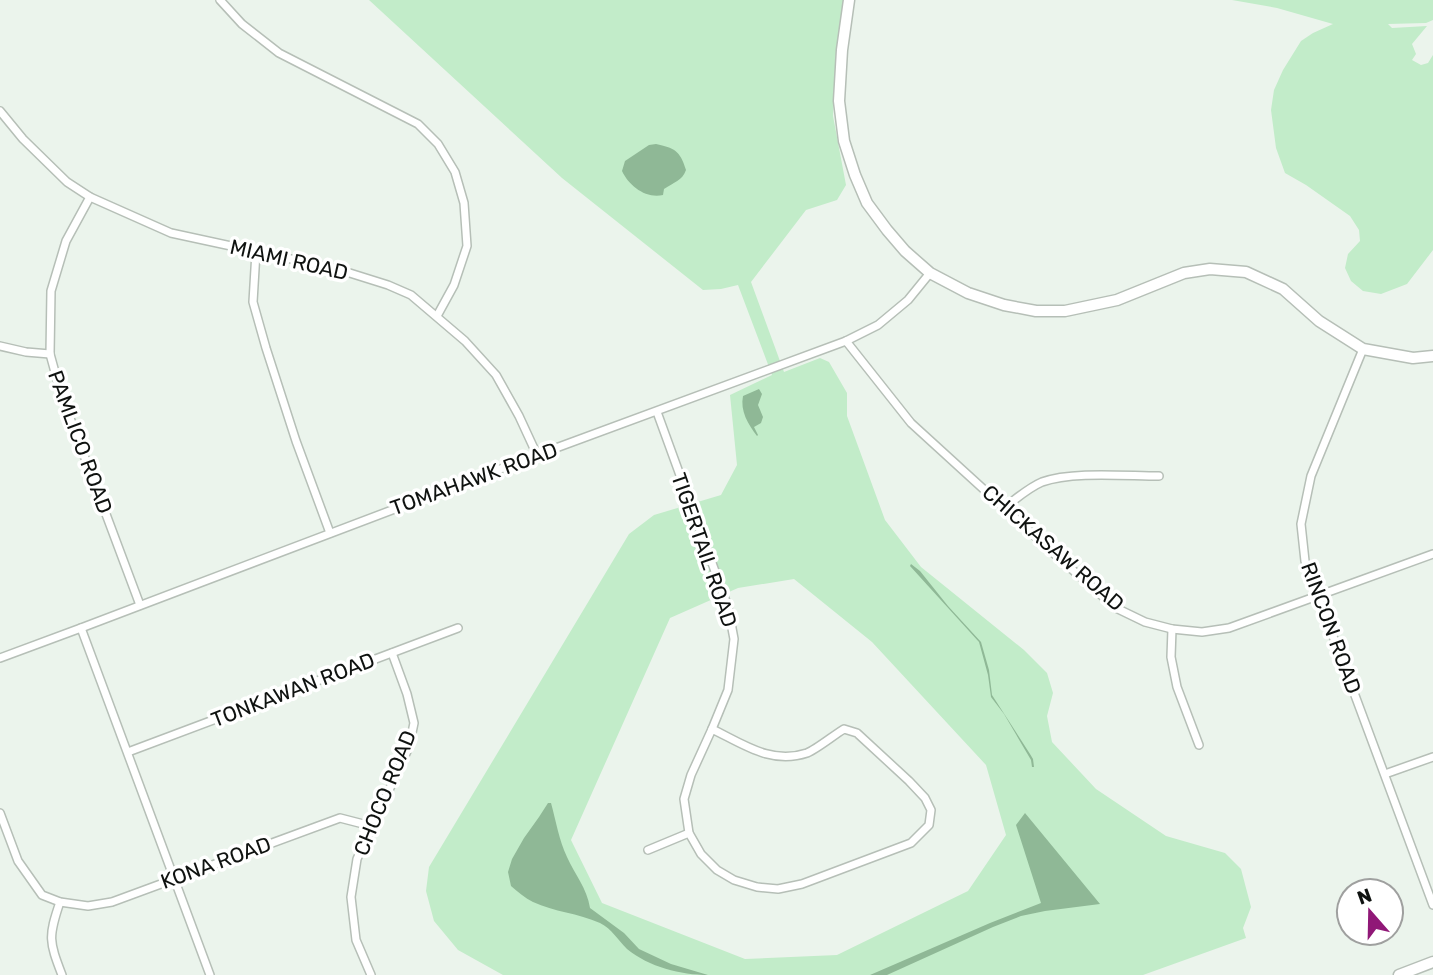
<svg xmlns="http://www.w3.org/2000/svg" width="1433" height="975" font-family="Rubik,sans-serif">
<rect width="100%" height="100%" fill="#ebf4ec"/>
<!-- green -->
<g fill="#c2ecc9" fill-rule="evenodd">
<path d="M369 0H844L836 53 833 116 846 185 837 200 806 210 751 282 784 372 820 358 829 362 847 393V416L885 520 921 567 1024 650 1047 673 1053 693 1047 716 1052 742 1096 789 1166 836 1225 853 1241 869 1251 907 1243 928 1246 938 1143 975H503L458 950 434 921 426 891 429 867 629 534 654 515 721 495 737 465 730 395 772 375 738 285 721 289 703 290 562 178ZM794 579 872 642 986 765 1006 835 968 891 837 955 745 959 602 903 571 840 670 618 738 588Z"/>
<polygon points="1232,0 1433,0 1433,20 1426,23 1388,24 1392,28 1427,26 1412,44 1416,54 1412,60 1421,65 1428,63 1433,55 1433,250 1407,284 1381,294 1363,291 1351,281 1345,268 1348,254 1360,241 1359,230 1350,216 1306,185 1285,173 1276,148 1271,110 1274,90 1283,70 1301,41 1313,33 1333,24 1277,8"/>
</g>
<!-- water -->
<g fill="#8fb896">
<path d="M656 144C674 148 680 150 686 170 682 181 674 182 664 189L663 195C646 199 629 186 622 171L625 161 649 145Z"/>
<path d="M759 389 762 394 758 405 763 417 761 423 754 427 758 435 757 436C748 424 740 411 743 396Z"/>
<polygon points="911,564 920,571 948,606 981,642 989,670 992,695 1030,754 1033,759 1034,767 1032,767 1031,760 1004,714 991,697 988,675 979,642 910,566"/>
<path d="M548 803H551C556 821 559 840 567 857 575 875 587 888 590 908L624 933 639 949 671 964 708 975C681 975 649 967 627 949 618 940 612 929 600 923 578 913 554 912 533 902 525 898 518 892 511 886L508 872 512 859 524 838 539 817Z"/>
<polygon points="1025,813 1100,904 1045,911 1021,916 993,927 887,975 870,975 990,923 1041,903 1016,825"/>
</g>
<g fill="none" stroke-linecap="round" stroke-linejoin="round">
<defs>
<g id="street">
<polyline points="220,0 242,24 279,53 418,124 438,144 455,172 464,203 467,246 454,285 437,316"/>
<polyline points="0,111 23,139 67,182 90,197 171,233 337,269 388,285 411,295 465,341 496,375 519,416 537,455"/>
<polyline points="90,197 66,241 51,291 50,354 61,394 140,605"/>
<polyline points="256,252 253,302 266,348 296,441 330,533"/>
<polyline points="846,341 911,423 1059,558 1116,608 1145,622 1172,629 1202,632 1229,628 1433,554"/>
<polyline points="0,346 26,352 50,354"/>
<polyline points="1363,349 1311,476 1301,524 1305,561 1433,905"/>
<polyline points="657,412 728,607 734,639 728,690 712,729"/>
<path d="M1005 507C1016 499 1028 488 1042 482 1072 471 1126 476 1159 476"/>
<polyline points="81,628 210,975"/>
<polyline points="1172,629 1171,657 1177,687 1199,745"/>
<polyline points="0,658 81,628 537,455 846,341 878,325 908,300 930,273"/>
<path d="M712 729C743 744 771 765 807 753 817 749 834 735 844 729L857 733 909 781 925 798 931 810 929 825 911 843 802 884 778 889 757 887 734 880 717 870 701 854 689 833 684 799 691 775Z"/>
<polyline points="128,752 458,628"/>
<polyline points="1385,774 1433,757"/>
<polyline points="0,813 18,861 42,895 60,902 88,906 112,902 340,818 371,826"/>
<polyline points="648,850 689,833"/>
<path d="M60 902C48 937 49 941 62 975"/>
<polyline points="371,975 356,940 351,897 357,859 409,747 414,723 407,694 392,653"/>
</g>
<g id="secondary">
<polyline points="849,0 842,50 839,101 844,141 855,175 867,203 887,230 905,251 930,273 968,293 1004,305 1036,311 1065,311 1117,300 1184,273 1210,269 1246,272 1283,289 1319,321 1363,349 1413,358 1433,356"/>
<polyline points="1399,975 1433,962"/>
</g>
</defs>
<!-- street casing -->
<use href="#street" stroke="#b6bfb7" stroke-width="10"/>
<!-- secondary casing -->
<use href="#secondary" stroke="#b6bfb7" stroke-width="13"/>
<!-- street -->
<use href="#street" stroke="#fff" stroke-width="7"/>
<!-- secondary -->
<use href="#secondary" stroke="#fff" stroke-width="10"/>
</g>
<g text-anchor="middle" stroke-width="7" stroke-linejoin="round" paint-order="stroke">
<!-- street labels -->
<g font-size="21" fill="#0f1210" stroke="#fff">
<text transform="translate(289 260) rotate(13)" y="7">MIAMI ROAD</text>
<text transform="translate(80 442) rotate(70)" y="7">PAMLICO ROAD</text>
<text transform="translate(474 479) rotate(-20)" y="7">TOMAHAWK ROAD</text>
<text transform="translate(1053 548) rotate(41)" y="7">CHICKASAW ROAD</text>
<text transform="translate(704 550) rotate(71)" y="7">TIGERTAIL ROAD</text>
<text transform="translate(1331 628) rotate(70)" y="7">RINCON ROAD</text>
<text transform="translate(293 690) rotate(-21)" y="7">TONKAWAN ROAD</text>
<text transform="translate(385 793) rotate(-68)" y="7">CHOCO ROAD</text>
<text transform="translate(216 863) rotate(-20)" y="7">KONA ROAD</text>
</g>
</g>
<!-- north arrow -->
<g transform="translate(1370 912) rotate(340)"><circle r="33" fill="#ffffff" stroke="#9fa09f" stroke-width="2"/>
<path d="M0-5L12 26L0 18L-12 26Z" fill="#901877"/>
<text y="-10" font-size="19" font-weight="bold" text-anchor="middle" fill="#0f1210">N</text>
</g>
</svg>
